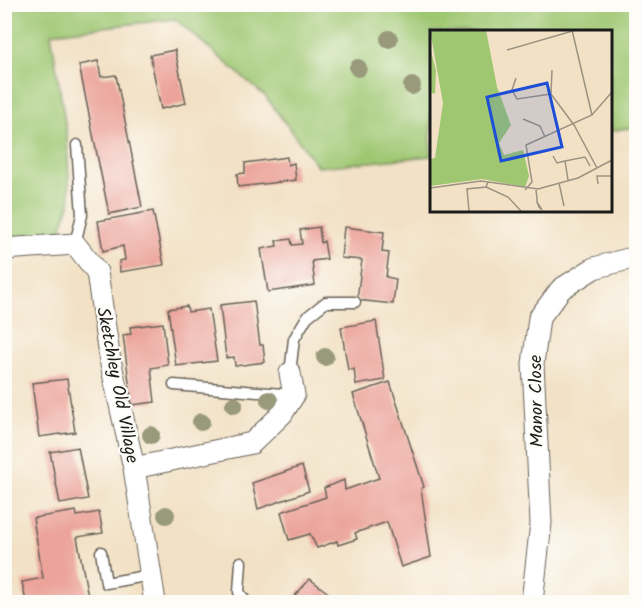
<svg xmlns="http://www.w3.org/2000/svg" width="641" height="607" font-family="Kalam,sans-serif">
<rect width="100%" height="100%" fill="#fdfcf7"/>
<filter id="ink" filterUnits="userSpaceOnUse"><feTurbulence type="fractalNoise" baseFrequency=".0167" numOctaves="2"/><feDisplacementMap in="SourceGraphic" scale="12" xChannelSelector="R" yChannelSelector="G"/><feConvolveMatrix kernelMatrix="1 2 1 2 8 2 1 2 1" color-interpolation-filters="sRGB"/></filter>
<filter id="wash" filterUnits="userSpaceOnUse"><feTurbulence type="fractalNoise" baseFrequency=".008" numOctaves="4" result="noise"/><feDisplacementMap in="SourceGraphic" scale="24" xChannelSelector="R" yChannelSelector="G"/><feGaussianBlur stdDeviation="1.35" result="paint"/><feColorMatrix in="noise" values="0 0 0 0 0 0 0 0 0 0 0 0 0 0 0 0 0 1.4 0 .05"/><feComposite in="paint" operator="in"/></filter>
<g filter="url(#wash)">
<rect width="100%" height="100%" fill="#f2e1c5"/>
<!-- green -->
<polygon fill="#9fc772" stroke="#5e7247" stroke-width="1.5" points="5,5 636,5 636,127 610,131 610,32 431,32 431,156 318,167 266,97 175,19 51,33 67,135 70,202 61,230 5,240"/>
<g id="blocks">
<!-- building -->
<g fill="#eba39a">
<polygon points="175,50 186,103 161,109 150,55"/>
<polygon points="98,61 101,77 116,75 142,207 109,214 79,65"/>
<polygon points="287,157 288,165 294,163 296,180 238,187 237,174 245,173 245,163"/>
<polygon points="153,211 164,265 120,272 119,261 125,260 123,246 103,251 98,221"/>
<polygon points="319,227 321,243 324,241 327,259 312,261 315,285 268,292 261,249 277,246 276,241 291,239 292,245 302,244 300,230"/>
<polygon points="344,227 384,232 382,252 389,253 386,277 396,279 393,304 357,300 362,260 341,258"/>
<polygon points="254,301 260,345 263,345 265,362 235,366 234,357 226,358 220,305"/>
<polygon points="187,306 188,312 209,309 217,361 176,366 168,309"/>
<polygon points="376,321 385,380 356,385 354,369 348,370 341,327"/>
<polygon points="163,323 168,365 151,368 155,402 132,405 123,335 131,334 130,327"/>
<polygon points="67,379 75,432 39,437 32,383"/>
<polygon points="390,382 424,487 421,489 431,557 401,567 387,522 355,533 357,539 338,545 337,541 317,548 310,534 289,540 281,512 326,497 324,488 344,480 345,490 379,478 353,394"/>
<polygon points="78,447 88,499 60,504 50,452"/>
<polygon points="302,466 309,491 258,509 252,483"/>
<polygon points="76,511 77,516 99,512 103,533 77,537 89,602 26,602 22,582 43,578 33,518"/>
<polygon points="310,579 340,602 294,602 291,600"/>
</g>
</g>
</g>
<g filter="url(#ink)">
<use href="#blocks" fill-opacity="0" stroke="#676157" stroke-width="1.5"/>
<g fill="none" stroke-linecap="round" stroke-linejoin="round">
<defs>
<g id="lane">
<polyline points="75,244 82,215 77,145"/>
<polyline points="290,373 294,339 307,317 326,302 355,302"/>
<polyline points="174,385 294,395"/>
<polyline points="101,552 106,583 151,575"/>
<polyline points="241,562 239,592 246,602"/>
</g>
<g id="street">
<polyline points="4,249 75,244 97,272 109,355 134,468 155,602"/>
<polyline points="134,468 252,443 282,414 294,395 290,373"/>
<polyline points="532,602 541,523 533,364 539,318 561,289 594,268 628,259 636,259"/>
</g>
</defs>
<!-- lane casing -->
<use href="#lane" stroke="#676157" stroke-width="13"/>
<!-- street casing -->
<use href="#street" stroke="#676157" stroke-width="23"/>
<!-- lane -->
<use href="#lane" stroke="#fff" stroke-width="10"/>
<!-- street -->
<use href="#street" stroke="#fff" stroke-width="21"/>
</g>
<!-- trees -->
<g fill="#999a7b">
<circle cx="389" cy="39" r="9"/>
<circle cx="358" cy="68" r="9"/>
<circle cx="412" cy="86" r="9"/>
<circle cx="325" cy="357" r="9"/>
<circle cx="269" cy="400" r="9"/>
<circle cx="234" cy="405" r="9"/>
<circle cx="201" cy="422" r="9"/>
<circle cx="151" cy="435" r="9"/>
<circle cx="166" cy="515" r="9"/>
</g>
</g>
<g text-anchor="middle" stroke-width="4.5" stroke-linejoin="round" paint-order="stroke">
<!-- street labels -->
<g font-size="18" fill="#1c1c1c" stroke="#fdfcf7">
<text transform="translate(118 385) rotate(79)" y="6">Sketchley Old Village</text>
<text transform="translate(536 401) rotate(-91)" y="6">Manor Close</text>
</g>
</g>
<!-- overview -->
<g transform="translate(430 30)">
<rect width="182" height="182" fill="#f2e1c5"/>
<path d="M0 0H56L67 57 81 95 69 113 74 125 93 120 99 146 95 157 52 149 0 156V129L5 128 13 73ZM0 18 6 40 5 64 0 62Z" fill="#9fc772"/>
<path fill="none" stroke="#9c9281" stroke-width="1.5" d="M142 0 162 85M77 20 146 0M122 40 121 64 144 95 167 138M86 48 82 60 87 69 121 64M93 89 110 96 115 107M123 126 127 133 135 131 138 150M135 131 155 127 160 136M129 153 134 176M168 154 167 146H182M56 157 78 167 91 181M0 158 51 151 108 159 148 148 182 130M95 160 102 152 96 115 162 85 182 62M106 160 107 169V172L109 177 112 180 107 172M39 181 37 159 56 157 58 152"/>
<path fill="#1d4ed8" fill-opacity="0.15" stroke="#1d4ed8" stroke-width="3" d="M117 53 132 117 71 131 57 67Z"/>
<rect width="182" height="182" fill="none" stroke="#1c1c1c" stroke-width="3"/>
</g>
<!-- margin -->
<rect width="641" height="607" fill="none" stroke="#fdfcf7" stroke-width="24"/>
</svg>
